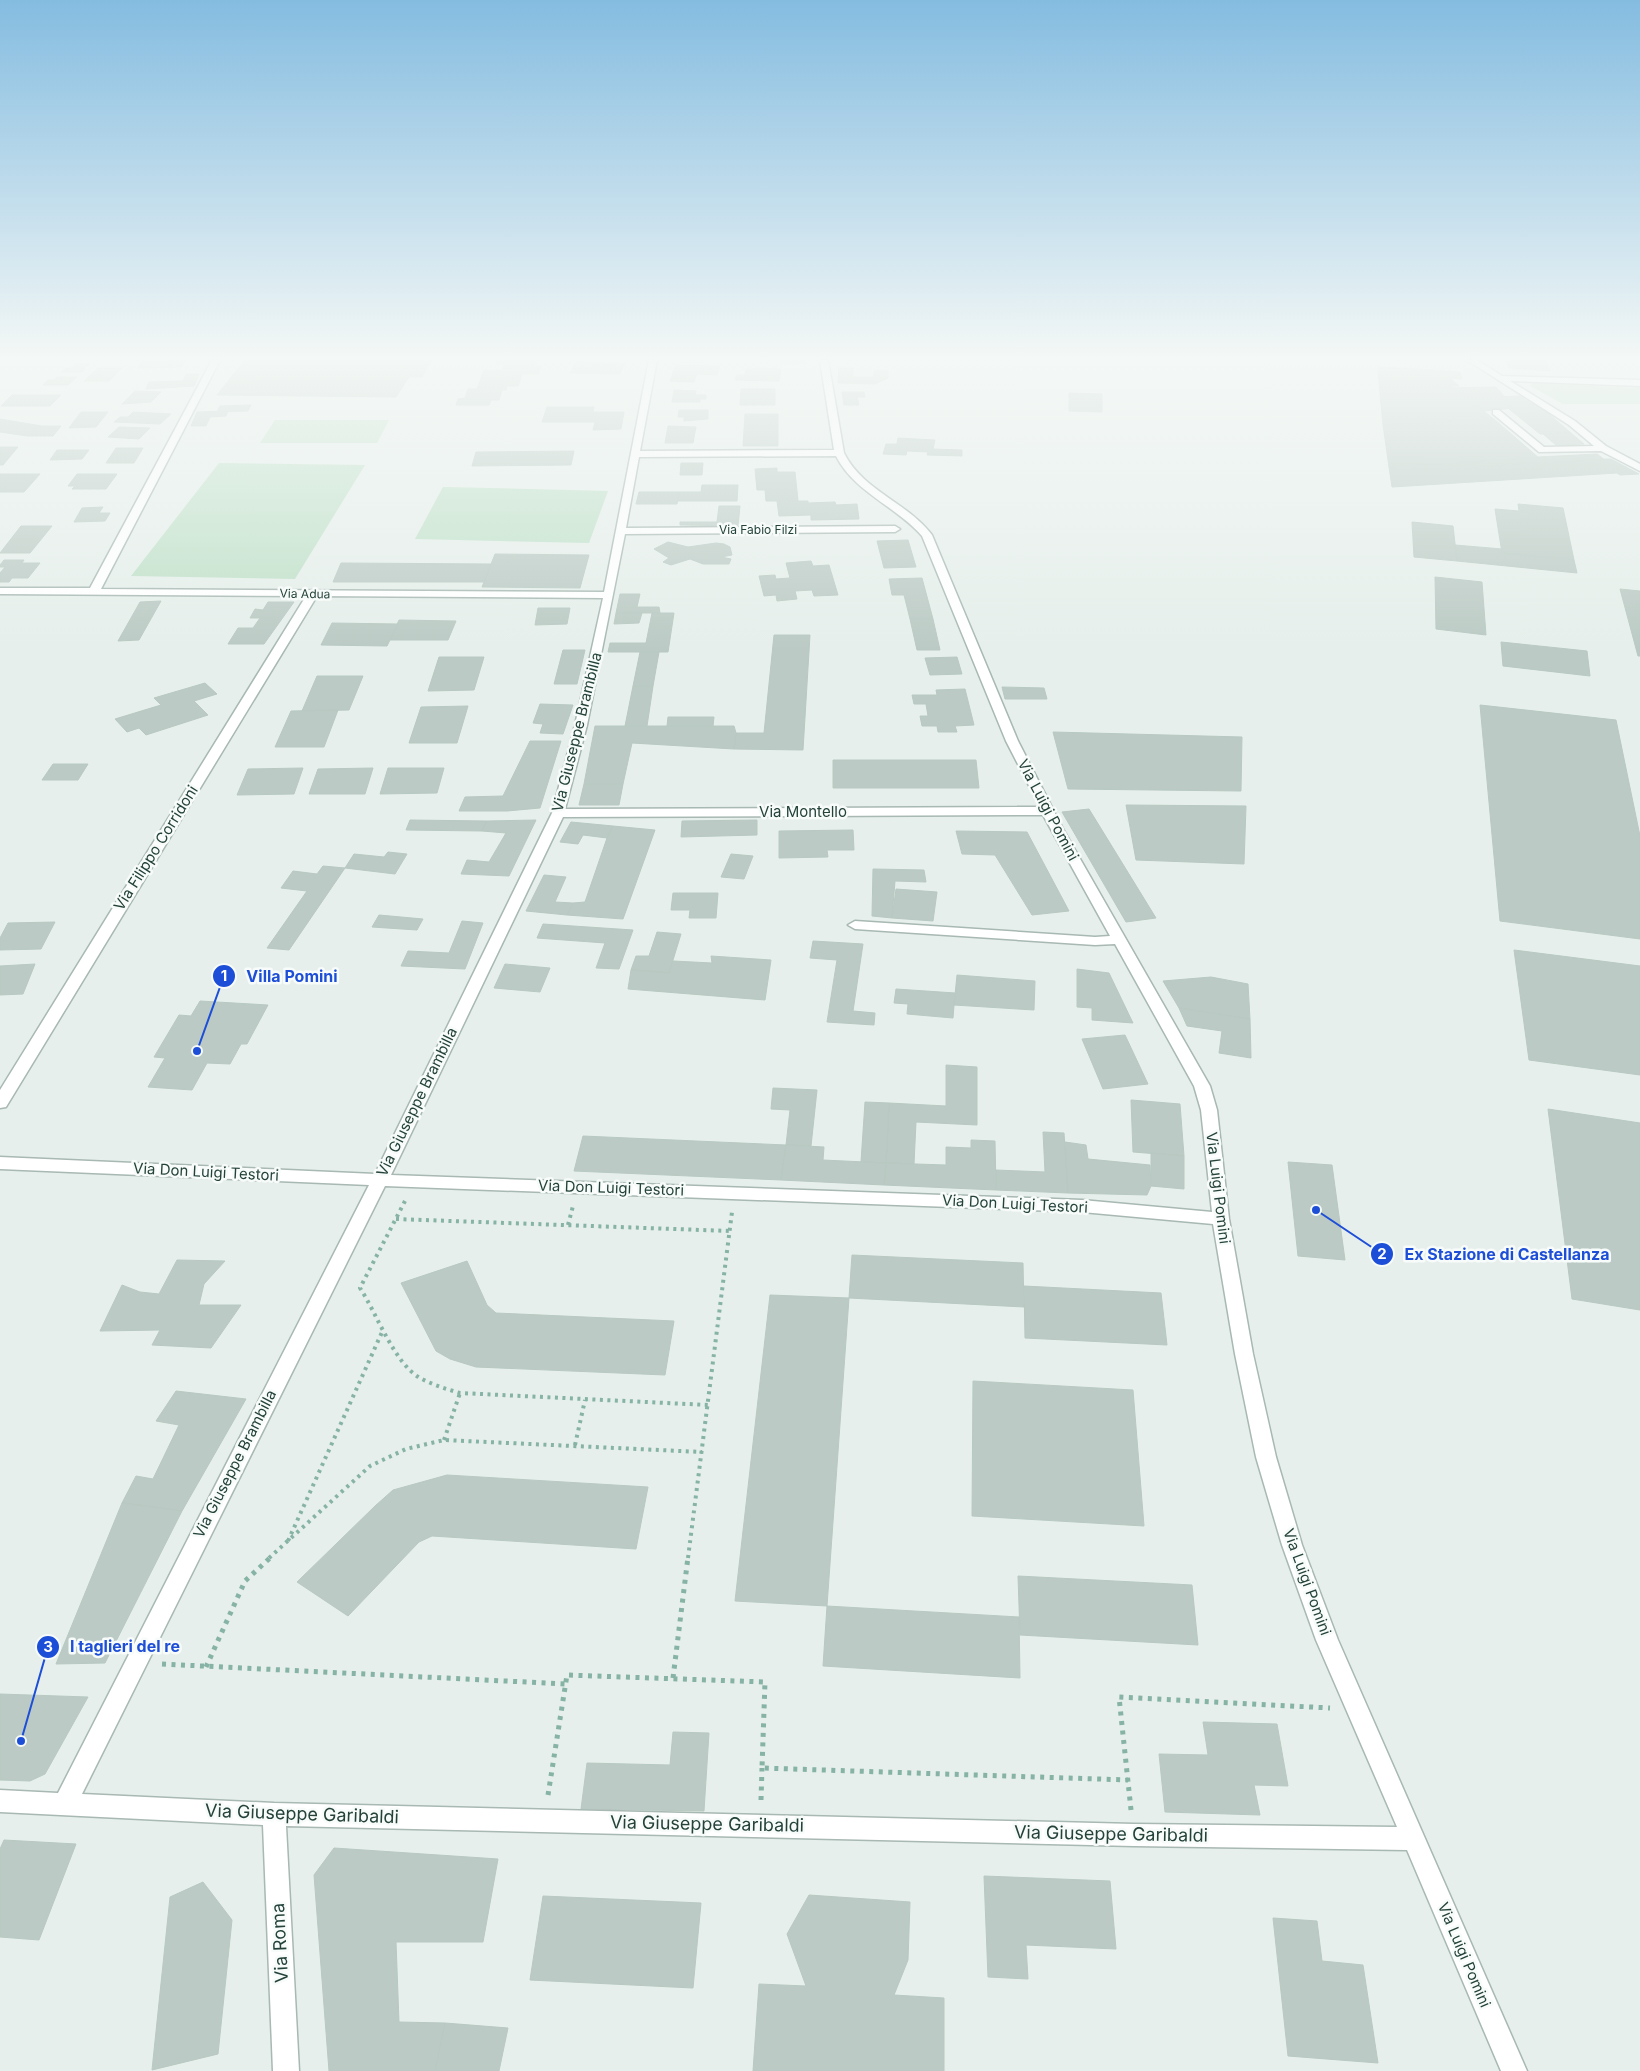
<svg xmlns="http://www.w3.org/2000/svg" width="1640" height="2071" font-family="Inter,sans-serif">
<rect width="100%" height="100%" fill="#e6efeb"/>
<!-- green -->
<g fill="#bfe0c8">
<polygon points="1533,383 1640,388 1640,404 1563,404 1530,386"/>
<polygon points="275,420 389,420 377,443 260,443"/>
<polygon points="219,463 365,465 295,579 131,576"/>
<polygon points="443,487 608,491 589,543 415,539"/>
</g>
<!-- building -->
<g fill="#bbcac4" stroke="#b8c9c2">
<polygon points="245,360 409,360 399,377 409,377 396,397 217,395"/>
<polygon points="409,360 432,360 422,377 399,377"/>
<polygon points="499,360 536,360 534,366 541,366 538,374 522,374 518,386 507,386 506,390 502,390 499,400 491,400 489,405 456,405 458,399 465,398 468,389 477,389 484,370 502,370 504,364 498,364"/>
<rect x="781" y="360" width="25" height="3"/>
<polygon points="1506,360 1546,361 1550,371 1509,368"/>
<polygon points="185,361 181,367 138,368 142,362"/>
<polygon points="576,362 625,363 620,374 570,373"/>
<polygon points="76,363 90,363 82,372 61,372 66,368 72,368"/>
<polygon points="676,365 720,366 717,375 697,374 694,382 670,381"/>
<polygon points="1378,367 1418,369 1424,375 1378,372"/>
<polygon points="98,368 122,368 109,381 84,381"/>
<polygon points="839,368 853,368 853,377 873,377 874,370 888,370 888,378 875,384 838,383"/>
<polygon points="746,369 781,369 779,381 735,380 737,375 745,375"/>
<polygon points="1418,369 1433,370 1452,386 1451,388 1439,388"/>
<polygon points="1433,370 1460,372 1462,379 1450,378 1459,386 1452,386"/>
<polygon points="1378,372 1424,375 1452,399 1468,399 1494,419 1383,425"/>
<polygon points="186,374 199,374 194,386 146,389 149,382 183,381"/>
<polygon points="57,377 77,377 68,385 43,385 48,380 54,380"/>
<polygon points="1496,387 1505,397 1452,399 1439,388"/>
<polygon points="741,389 775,389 775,405 740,405"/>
<polygon points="674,390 696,391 695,395 706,395 706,399 700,399 700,402 672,402"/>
<polygon points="135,391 161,392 151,402 122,404"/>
<polygon points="842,392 864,392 865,397 857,397 859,405 844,405"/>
<polygon points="1069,393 1102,394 1102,412 1069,411"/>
<polygon points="12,395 61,395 50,406 1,406"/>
<polygon points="1519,396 1549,414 1571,433 1540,434 1509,409 1514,408 1496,397"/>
<polygon points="1496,397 1514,408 1484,411 1468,399"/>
<polygon points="251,405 248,411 217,412 220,406"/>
<polygon points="547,407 594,407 593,412 624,412 621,429 593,430 595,422 542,422"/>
<polygon points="679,410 708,410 708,419 684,421 684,417 678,417"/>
<polygon points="228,411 226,416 210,417 206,426 191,426 197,412"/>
<polygon points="81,412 108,412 96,427 69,428"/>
<polygon points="133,412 171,414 160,424 114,422 120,417 128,417"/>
<polygon points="745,414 778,414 778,446 743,446"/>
<polygon points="0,419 42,426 61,426 53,436 27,436 0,432"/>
<polygon points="1494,419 1539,458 1389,467 1383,425"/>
<polygon points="668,426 696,427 693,443 665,443"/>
<polygon points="119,427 150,428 139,439 108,437"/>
<polygon points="1571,433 1584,444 1556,445 1543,434"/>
<polygon points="898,438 935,440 933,449 962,450 962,456 927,455 928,452 907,451 906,455 883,454 886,444 897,444"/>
<polygon points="0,447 18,447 3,465 0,465"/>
<polygon points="116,448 143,448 134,463 106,463"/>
<polygon points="57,450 89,450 82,459 50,460"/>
<polygon points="574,451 571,465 472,466 476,452"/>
<polygon points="1597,454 1605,460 1544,463 1538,457"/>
<polygon points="1539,458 1544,463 1473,467 1467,462"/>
<polygon points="1604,459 1611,459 1639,474 1620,475 1617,473 1392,487 1389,467 1467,462 1473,467 1605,460"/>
<polygon points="681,463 703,463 702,475 680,475"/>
<polygon points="777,468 777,472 795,472 798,501 808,501 808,503 835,502 836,505 857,504 859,519 811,520 811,515 779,516 777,501 766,501 765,490 757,490 755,469"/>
<polygon points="0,474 40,474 24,492 0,492"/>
<polygon points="77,474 117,474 106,489 72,489 75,486 68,486"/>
<polygon points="702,485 738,485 737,501 678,501 679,492 701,492"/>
<polygon points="639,492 679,492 677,504 636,504"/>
<polygon points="1518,504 1563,508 1574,560 1502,553 1495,509 1519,511"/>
<polygon points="719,506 740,506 738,526 680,525 680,522 717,522"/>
<polygon points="103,507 99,513 110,513 105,521 74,522 82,508"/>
<polygon points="1412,522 1453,526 1457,561 1414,557"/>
<polygon points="21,526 52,526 30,553 0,553"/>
<polygon points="908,540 916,567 884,568 877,541"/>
<polygon points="668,542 688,547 716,543 724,544 730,547 732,555 721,557 731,559 729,564 703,564 690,559 671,565 663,562 669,558 654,549"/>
<polygon points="1455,545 1502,549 1502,553 1574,560 1577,573 1457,561"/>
<polygon points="495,554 589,555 580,588 482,587"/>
<polygon points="4,560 24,560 22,563 40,563 28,578 12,578 9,582 0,582 0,573 5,567 0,567 0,565"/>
<polygon points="811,561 813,566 829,565 838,595 814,596 812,590 795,591 797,599 777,601 776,595 764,596 759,576 775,575 776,579 790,578 786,563"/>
<polygon points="341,563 491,564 484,582 333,582"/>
<polygon points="1435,577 1482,582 1486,635 1436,629"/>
<polygon points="922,578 933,619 910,619 904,595 892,595 889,579"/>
<polygon points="1620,589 1640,591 1640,656 1638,656"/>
<polygon points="620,594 640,594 637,607 659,607 660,613 616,613"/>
<polygon points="161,601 139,640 118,641 140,602"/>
<polygon points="268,602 294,602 264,644 228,644 238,628 253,628 260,618 250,618 255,609 263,610"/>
<polygon points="538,608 570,608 567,624 535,625"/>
<polygon points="616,613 642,613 639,623 614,624"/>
<polygon points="652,613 674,613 668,652 608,652 610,643 646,643"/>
<polygon points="910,619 933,619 940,650 917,650"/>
<polygon points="399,620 456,621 448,640 390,640"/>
<polygon points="332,623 398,624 387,646 321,645"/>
<polygon points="774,635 810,635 803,750 734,749 736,733 764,733"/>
<polygon points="1501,642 1587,651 1590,676 1503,666"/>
<polygon points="563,650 585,650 577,684 554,684"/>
<polygon points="640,652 659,652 653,686 633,686"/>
<polygon points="439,657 484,657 474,690 428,691"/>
<polygon points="957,657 962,674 930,675 925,658"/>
<polygon points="317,676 363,676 349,710 302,711"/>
<polygon points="205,683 217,694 194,701 208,715 146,735 139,728 127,732 115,719 161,705 154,698"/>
<polygon points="633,686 653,686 647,726 625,726"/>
<polygon points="1002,687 1044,688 1047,699 1005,699"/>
<polygon points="965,689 974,725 955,726 957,732 938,732 937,726 922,726 920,716 928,716 926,704 914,704 912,695 937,695 936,690"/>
<polygon points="540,704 573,705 563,734 540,733 543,724 533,723"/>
<polygon points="1480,705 1616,720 1640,836 1640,939 1500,921"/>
<polygon points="468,706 457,743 409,743 421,707"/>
<polygon points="338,710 324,747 275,747 291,711"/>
<polygon points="668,717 714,717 713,726 667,726"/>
<polygon points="595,726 734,726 736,733 734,749 632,743 623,784 584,784"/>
<polygon points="1053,732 1242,737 1241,791 1068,789"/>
<polygon points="530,741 561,741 540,808 507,811 459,811 465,797 503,796"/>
<polygon points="833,760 976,760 979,788 833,788"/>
<polygon points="53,764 88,764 78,780 42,780"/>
<polygon points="303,768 294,794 237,795 248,769"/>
<polygon points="373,768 365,794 309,794 318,769"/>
<polygon points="388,768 444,768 437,793 380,794"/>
<polygon points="584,784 623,784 619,805 579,805"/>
<polygon points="1126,805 1246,806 1244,864 1136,860"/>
<polygon points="1089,809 1156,918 1126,922 1062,812"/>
<polygon points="410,820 487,821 482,831 406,830"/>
<polygon points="536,820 509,876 461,874 467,860 489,862 506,833 482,831 487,821"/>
<polygon points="757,820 757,835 681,837 682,821"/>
<polygon points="571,822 613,826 607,838 583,835 578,844 560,842"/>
<polygon points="613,826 655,830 623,919 567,915 573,903 585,902 607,838"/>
<polygon points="853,830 854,850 827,850 828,857 779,858 779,831"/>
<polygon points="956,831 1027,832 1069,911 1032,915 995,855 962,854"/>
<polygon points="388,852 407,854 395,874 345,868 354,854 384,857"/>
<polygon points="731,854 753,856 744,879 721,877"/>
<polygon points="323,866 345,868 289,950 267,948 307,891 281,888 293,871 317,874"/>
<polygon points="873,869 924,870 926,882 895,881 892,918 872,916"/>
<polygon points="544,875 566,877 555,902 573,903 567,915 526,911"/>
<polygon points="896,889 937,892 933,921 892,918"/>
<polygon points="673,893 718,893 716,918 689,918 690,910 671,910"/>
<polygon points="379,915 423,919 417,930 372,927"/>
<polygon points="462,921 483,923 465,969 401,966 408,951 449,953"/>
<polygon points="55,922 41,949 0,950 0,938 8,923"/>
<polygon points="543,924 633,930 619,969 596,968 605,943 537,938"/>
<polygon points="657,932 681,934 669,973 631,970 636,956 649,956"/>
<polygon points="813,941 863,944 853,1011 875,1013 874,1025 827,1022 837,960 810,958"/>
<polygon points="1514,950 1640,966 1640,1075 1529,1060"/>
<polygon points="711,956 771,960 765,1000 628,989 631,970 669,973 673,961 712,963"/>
<polygon points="35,964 23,994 0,995 0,966"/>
<polygon points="505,964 550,968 540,992 494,988"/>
<polygon points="1077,969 1109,973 1133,1023 1092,1020 1092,1008 1077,1007"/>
<polygon points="957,975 1035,981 1034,1010 954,1005"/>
<polygon points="1211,977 1248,984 1250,1019 1179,1008 1163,981"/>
<polygon points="896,989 955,993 953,1018 907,1014 908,1004 894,1003"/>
<polygon points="200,1001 268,1005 247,1044 241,1044 230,1064 207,1063 192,1090 148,1087 165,1058 154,1057 179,1015 191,1016"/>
<polygon points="1179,1008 1250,1019 1251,1058 1219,1053 1222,1031 1187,1026"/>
<polygon points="1125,1035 1148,1084 1103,1089 1082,1039"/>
<polygon points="946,1065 977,1067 977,1125 916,1122 914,1164 886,1163 889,1103 946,1106"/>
<polygon points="773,1088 817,1090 811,1146 786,1145 790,1110 771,1109"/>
<polygon points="1131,1100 1180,1104 1184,1156 1133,1152"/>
<polygon points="865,1102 889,1103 886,1163 861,1162"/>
<polygon points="1548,1109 1640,1123 1640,1310 1572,1299"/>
<polygon points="1043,1132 1064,1133 1068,1193 996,1190 996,1170 1045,1172"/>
<polygon points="583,1136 786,1145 781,1180 574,1171"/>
<polygon points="971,1140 995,1141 996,1190 884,1185 886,1163 946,1165 946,1147 971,1148"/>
<polygon points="1065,1142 1086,1145 1088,1159 1150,1165 1151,1186 1147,1195 1068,1193"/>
<polygon points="786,1145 824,1147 823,1160 886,1163 884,1185 781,1180"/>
<polygon points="1151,1153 1184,1156 1184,1189 1151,1186"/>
<polygon points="1288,1162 1332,1165 1345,1260 1298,1256"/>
<polygon points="852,1255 1023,1263 1024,1307 849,1298"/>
<polygon points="177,1260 225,1261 204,1284 199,1305 241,1305 211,1348 152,1345 160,1330 100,1331 122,1285 140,1292 159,1294"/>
<polygon points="467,1261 487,1305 496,1313 674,1321 665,1375 476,1367 450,1359 436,1351 401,1283"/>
<polygon points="1024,1286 1161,1293 1167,1345 1025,1338"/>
<polygon points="770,1295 849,1298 827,1606 735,1601"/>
<polygon points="973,1381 1133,1390 1144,1526 972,1516"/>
<polygon points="176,1391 246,1399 182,1511 122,1503 136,1476 153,1479 179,1425 156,1421"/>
<polygon points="447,1475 648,1487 636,1549 432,1536 419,1542 348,1616 297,1582 375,1506 393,1490"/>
<polygon points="122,1503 182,1511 105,1663 56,1664"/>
<polygon points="1018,1576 1192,1585 1198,1645 1020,1635"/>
<polygon points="827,1606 1019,1617 1020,1678 823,1666"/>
<polygon points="0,1694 88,1697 45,1774 30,1781 0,1780"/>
<polygon points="1203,1722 1277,1724 1288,1786 1254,1785 1260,1815 1165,1812 1159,1754 1208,1755"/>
<polygon points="673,1732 709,1733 704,1811 581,1809 587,1763 670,1765"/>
<polygon points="4,1840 76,1844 39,1940 0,1937 0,1849"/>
<polygon points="334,1848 498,1859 483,1942 396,1942 399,2022 445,2023 435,2071 329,2071 314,1875"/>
<polygon points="984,1876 1110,1881 1116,1949 1026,1945 1028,1979 988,1977"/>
<polygon points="203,1882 232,1920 218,2054 152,2070 170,1897"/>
<polygon points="809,1895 910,1902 908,1960 894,1995 944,1998 944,2071 753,2071 759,1984 806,1986 787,1934"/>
<polygon points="543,1896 701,1903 693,1988 530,1980"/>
<polygon points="1273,1918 1317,1921 1322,1961 1363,1965 1378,2063 1288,2056"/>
<polygon points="445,2023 508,2028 499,2071 435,2071"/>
</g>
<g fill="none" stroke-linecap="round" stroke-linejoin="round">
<defs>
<g id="minor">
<path d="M212 360H220L101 589 604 592 649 360H657L640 451 834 450 820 360H828L844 453C863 491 907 502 932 535L1018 741 1063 829 1210 1086 1217 1110 1229 1219 1253 1354 1276 1457 1302 1545 1338 1640 1527 2071H1501L1407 1850 1134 1846 286 1826 299 2071H273L263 1825 0 1812V1790L58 1793 369 1185 0 1169V1157L375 1174 552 813 575 725 603 598 317 596 6 1107 0 1108V1090L306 596 0 594V588H90ZM836 456C855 493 896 506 922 536L1006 741 1040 807 565 809 587 725 625 534 895 532 900 529 895 526 626 528 639 457ZM1043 815 1110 936 1095 937 855 921 848 925 855 929 1095 945 1115 944 1194 1086 1201 1110 1212 1212 1082 1200 391 1175 563 817ZM385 1186 1082 1212 1213 1224 1235 1354 1256 1457 1282 1545 1316 1640 1397 1827 1134 1824 274 1803 82 1794Z"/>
<polygon points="1467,360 1477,360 1502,376 1640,380 1640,386 1510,381 1575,421 1606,446 1640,464 1640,471 1601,451 1539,452 1493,414 1493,410 1499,410 1544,447 1594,446 1569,425"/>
</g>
</defs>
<!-- minor casing -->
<use href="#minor" stroke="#a8b8b2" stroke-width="3"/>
<!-- path-far1 -->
<g stroke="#86b3a5" stroke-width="4" stroke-dasharray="3 4.5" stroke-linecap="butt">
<path d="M405 1201 360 1288C377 1314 394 1363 420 1378 433 1385 446 1389 460 1393L708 1405"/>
<polyline points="396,1219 730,1231"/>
<polyline points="568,1225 573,1206"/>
<polyline points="444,1440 460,1393"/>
<polyline points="575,1445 585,1400"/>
<polyline points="288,1541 383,1330"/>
<polyline points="269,1558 370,1466 406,1449 444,1440 702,1452"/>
<polyline points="688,1558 732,1212"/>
</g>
<!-- path -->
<g stroke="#86b3a5" stroke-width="5" stroke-dasharray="4 5.5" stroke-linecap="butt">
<polyline points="162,1664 566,1684"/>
<polyline points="206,1667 245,1581 271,1557"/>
<polyline points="673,1678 688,1557"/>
<polyline points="548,1795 567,1675 765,1682 762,1768 1128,1780"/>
<polyline points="761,1800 762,1768"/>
<polyline points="1131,1810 1119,1697 1330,1708"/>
</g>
<!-- minor -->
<use href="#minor" fill="#fff" fill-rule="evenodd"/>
</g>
<!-- sky -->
<linearGradient id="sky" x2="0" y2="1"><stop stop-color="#84bce0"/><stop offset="0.55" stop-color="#f4f8f6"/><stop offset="1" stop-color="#f4f8f6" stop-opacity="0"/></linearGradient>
<rect width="1640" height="650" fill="url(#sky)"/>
<g text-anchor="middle" stroke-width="5" stroke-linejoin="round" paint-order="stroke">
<!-- far-street labels -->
<g font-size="12" fill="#24423a" stroke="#f7fbf9">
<text x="758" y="534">Via Fabio Filzi</text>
<text transform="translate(305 594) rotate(1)" y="4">Via Adua</text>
</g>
<!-- street labels -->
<g font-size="15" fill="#24423a" stroke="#f7fbf9">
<text transform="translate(577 732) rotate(-76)" y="5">Via Giuseppe Brambilla</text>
<text transform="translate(1048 810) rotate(62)" y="5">Via Luigi Pomini</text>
<text x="803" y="817">Via Montello</text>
<text transform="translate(156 848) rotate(-58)" y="5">Via Filippo Corridoni</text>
<text transform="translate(417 1102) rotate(-64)" y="5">Via Giuseppe Brambilla</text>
<text transform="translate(206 1172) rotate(3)" y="5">Via Don Luigi Testori</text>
<text transform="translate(611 1188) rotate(2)" y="5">Via Don Luigi Testori</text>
<text transform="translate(1218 1188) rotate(83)" y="5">Via Luigi Pomini</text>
<text transform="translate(1015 1204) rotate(3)" y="5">Via Don Luigi Testori</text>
<text transform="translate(235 1464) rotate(-63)" y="5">Via Giuseppe Brambilla</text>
<text transform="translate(1307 1582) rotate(70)" y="5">Via Luigi Pomini</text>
<text transform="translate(1464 1955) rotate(67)" y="5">Via Luigi Pomini</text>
</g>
<!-- near-street labels -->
<g font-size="18" fill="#24423a" stroke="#f7fbf9">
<text transform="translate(302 1814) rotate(2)" y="6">Via Giuseppe Garibaldi</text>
<text transform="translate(707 1824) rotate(1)" y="6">Via Giuseppe Garibaldi</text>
<text transform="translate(1111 1834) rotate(1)" y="6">Via Giuseppe Garibaldi</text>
<text transform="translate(280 1943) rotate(-93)" y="6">Via Roma</text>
</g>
</g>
<!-- callouts -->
<path fill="none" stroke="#1d4ed8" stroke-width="2" d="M197 1051L224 976M1316 1210L1382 1254M21 1741L48 1647"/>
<g fill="#1d4ed8" stroke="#f7fbf9" stroke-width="2">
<circle cx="197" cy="1051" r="5"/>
<circle cx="1316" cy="1210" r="5"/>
<circle cx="21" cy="1741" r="5"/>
<circle cx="224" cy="976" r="12"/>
<circle cx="1382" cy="1254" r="12"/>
<circle cx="48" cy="1647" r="12"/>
</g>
<g font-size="15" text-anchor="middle" font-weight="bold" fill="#fff">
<text x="224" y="981">1</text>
<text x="1382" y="1259">2</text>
<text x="48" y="1652">3</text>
</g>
<g font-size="16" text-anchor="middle" font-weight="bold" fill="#1d4ed8" stroke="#f7fbf9" stroke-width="5" stroke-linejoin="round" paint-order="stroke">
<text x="292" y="982">Villa Pomini</text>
<text x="1507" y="1260">Ex Stazione di Castellanza</text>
<text x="125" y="1652">I taglieri del re</text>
</g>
</svg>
